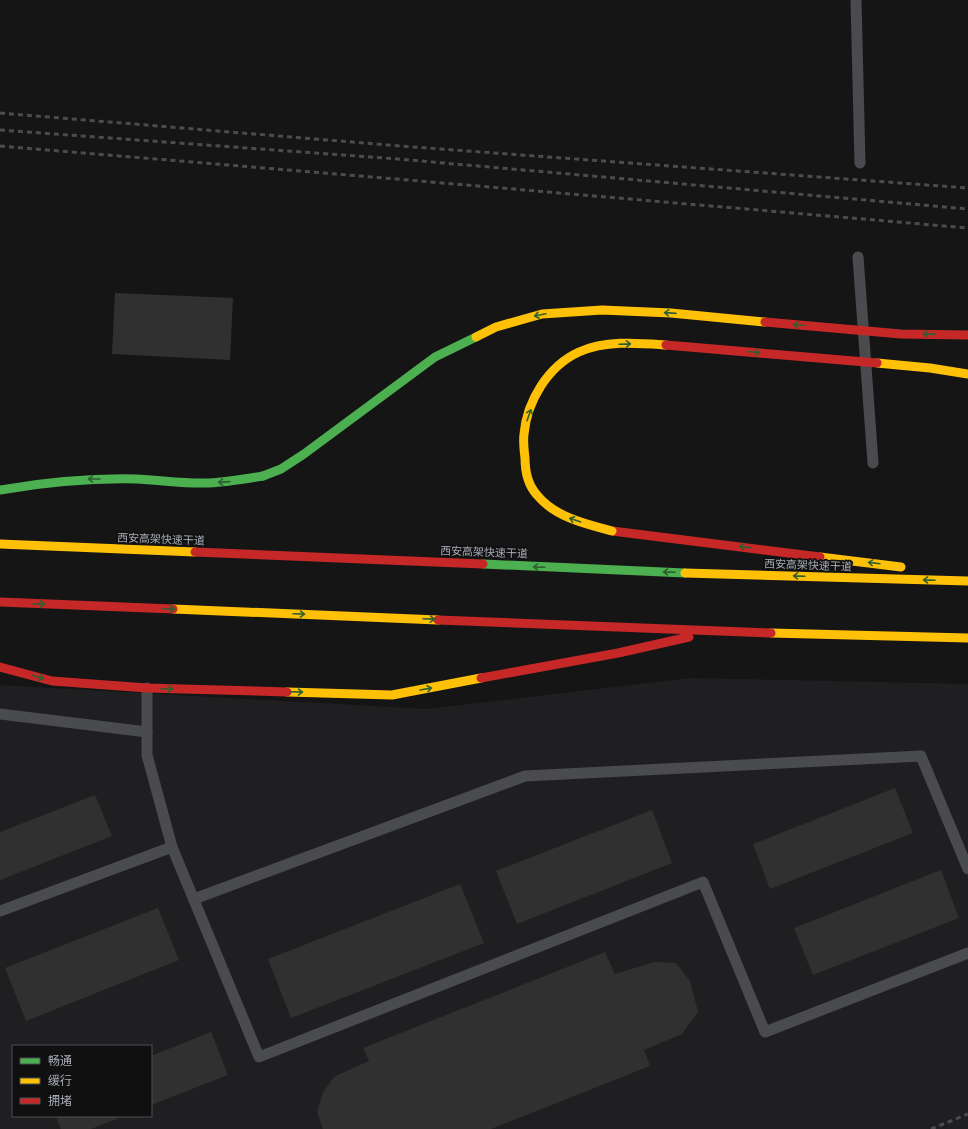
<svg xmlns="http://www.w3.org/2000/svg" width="968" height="1129" font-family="Barlow,'Noto Sans SC',sans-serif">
<rect width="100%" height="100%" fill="#151515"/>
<!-- built -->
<path fill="#1f1f21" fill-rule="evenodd" d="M690 678 968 684V1129H0V685L427 709ZM13 1046H151V1116H13Z"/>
<!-- building -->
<g fill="#303030">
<polygon points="115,293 233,298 230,360 112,354"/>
<polygon points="895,788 913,833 770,889 753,844"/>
<polygon points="95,795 112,836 0,880 0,832"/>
<polygon points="652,810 672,863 517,924 496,871"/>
<polygon points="941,870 959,918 813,975 794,928"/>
<polygon points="460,884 484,943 291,1018 268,959"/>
<polygon points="158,908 179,960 26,1021 5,968"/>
<polygon points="605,952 615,974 654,962 676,963 690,981 698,1012 682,1034 644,1050 650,1066 491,1129 323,1129 317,1112 323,1092 335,1076 369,1061 363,1048"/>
<polygon points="211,1032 228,1075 151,1105 151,1056"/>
<polygon points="56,1116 124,1116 91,1129 61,1129"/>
</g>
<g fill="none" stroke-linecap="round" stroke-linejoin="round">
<!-- lane -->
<g stroke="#4a4b4e" stroke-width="11">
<polyline points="856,0 860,163"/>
<polyline points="858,257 873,463"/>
<polyline points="147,688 147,755 172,847 259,1057 703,882 765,1032 968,953"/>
<polyline points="0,714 147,732"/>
<polyline points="194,899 525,776 921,756 968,869"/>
<polyline points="0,911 172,847"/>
</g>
<!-- fast -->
<g stroke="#4caf50" stroke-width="9">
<path d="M0 490C47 482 88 478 136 479 160 480 185 484 209 483 227 482 245 479 263 476"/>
<polyline points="483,564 685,573"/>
</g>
<!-- slow -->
<g stroke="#ffc107" stroke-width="9">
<polyline points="0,544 195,552"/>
<polyline points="820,557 901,567"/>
<polyline points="685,573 968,581"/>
<polyline points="173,609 438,620"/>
<polyline points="771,633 968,638"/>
<polyline points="287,692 392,695 481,678"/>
</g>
<!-- jam -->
<g stroke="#c62828" stroke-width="9">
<polyline points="612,531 820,557"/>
<polyline points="195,552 483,564"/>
<polyline points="0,602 173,609"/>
<polyline points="438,620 771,633"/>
<polyline points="0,667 52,681 147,688 287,692"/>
<polyline points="481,678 618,653 689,637"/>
</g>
<!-- rail -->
<g stroke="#4b4c4e" stroke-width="3" stroke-dasharray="5 4" stroke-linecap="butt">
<polyline points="0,113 400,146 968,188"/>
<polyline points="0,130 398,159 968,209"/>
<polyline points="0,146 396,179 968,228"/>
<polyline points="931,1129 968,1114"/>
</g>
<!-- fast-bridge -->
<polyline stroke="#4caf50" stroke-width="9" points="263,476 281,469 304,454 435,357 476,337"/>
<!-- slow-bridge -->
<g stroke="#ffc107" stroke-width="9">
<polyline points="476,337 496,327 542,314 602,310 671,313 765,322"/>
<polyline points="877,363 930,368 968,374"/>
<path d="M612 531C585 524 555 517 537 495 528 485 525 471 525 458 524 450 523 442 524 434 527 401 548 366 579 352 606 340 638 343 666 345"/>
</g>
<!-- jam-bridge -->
<g stroke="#c62828" stroke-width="9">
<polyline points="765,322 901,334 968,335"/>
<polyline points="666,345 877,363"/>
</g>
</g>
<!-- one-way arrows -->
<defs><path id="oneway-shaft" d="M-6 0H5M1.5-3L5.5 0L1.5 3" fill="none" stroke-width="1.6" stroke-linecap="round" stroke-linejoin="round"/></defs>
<g stroke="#2e6030">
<use href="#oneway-shaft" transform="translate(670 313) rotate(-176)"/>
<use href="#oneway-shaft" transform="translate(540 315) rotate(168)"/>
<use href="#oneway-shaft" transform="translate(799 325) rotate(-175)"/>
<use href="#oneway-shaft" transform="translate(929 334) rotate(-179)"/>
<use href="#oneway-shaft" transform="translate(625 344) rotate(-2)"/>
<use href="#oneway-shaft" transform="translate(754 352) rotate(5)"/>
<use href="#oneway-shaft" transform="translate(529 415) rotate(-71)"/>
<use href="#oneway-shaft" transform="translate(94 479) rotate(180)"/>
<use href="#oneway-shaft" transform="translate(224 482) rotate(176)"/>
<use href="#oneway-shaft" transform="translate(575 520) rotate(-161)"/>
<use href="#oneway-shaft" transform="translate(745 547) rotate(-173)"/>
<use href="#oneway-shaft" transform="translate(874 563) rotate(-173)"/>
<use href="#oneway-shaft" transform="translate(539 567) rotate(-178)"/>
<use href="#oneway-shaft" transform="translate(669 572) rotate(-178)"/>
<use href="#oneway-shaft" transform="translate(799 576) rotate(-178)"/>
<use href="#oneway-shaft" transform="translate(929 580) rotate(-178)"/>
<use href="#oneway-shaft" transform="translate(39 604) rotate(2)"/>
<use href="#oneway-shaft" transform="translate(169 609) rotate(2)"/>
<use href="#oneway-shaft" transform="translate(299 614) rotate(2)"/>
<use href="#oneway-shaft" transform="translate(429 619) rotate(2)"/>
<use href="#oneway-shaft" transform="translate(38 677) rotate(16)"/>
<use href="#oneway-shaft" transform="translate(167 689) rotate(2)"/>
<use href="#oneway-shaft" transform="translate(426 689) rotate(-10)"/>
<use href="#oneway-shaft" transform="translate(297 692) rotate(2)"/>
</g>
<g text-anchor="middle" stroke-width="3.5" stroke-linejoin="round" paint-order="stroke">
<!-- street labels -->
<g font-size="11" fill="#a8acb5" stroke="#101011">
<text transform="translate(161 539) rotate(2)" y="4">西安高架快速干道</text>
<text transform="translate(484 552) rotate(2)" y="4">西安高架快速干道</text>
<text transform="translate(808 565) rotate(2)" y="4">西安高架快速干道</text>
</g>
</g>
<!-- legend -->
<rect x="12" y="1045" width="140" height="72" fill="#101011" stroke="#4d4e53"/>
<rect x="20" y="1058" width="20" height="6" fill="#4caf50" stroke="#4d4e53"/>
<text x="48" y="1065" font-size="12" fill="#a8acb5">畅通</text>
<rect x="20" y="1078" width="20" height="6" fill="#ffc107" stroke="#4d4e53"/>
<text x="48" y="1085" font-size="12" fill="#a8acb5">缓行</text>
<rect x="20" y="1098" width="20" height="6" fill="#c62828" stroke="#4d4e53"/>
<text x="48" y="1105" font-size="12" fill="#a8acb5">拥堵</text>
</svg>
